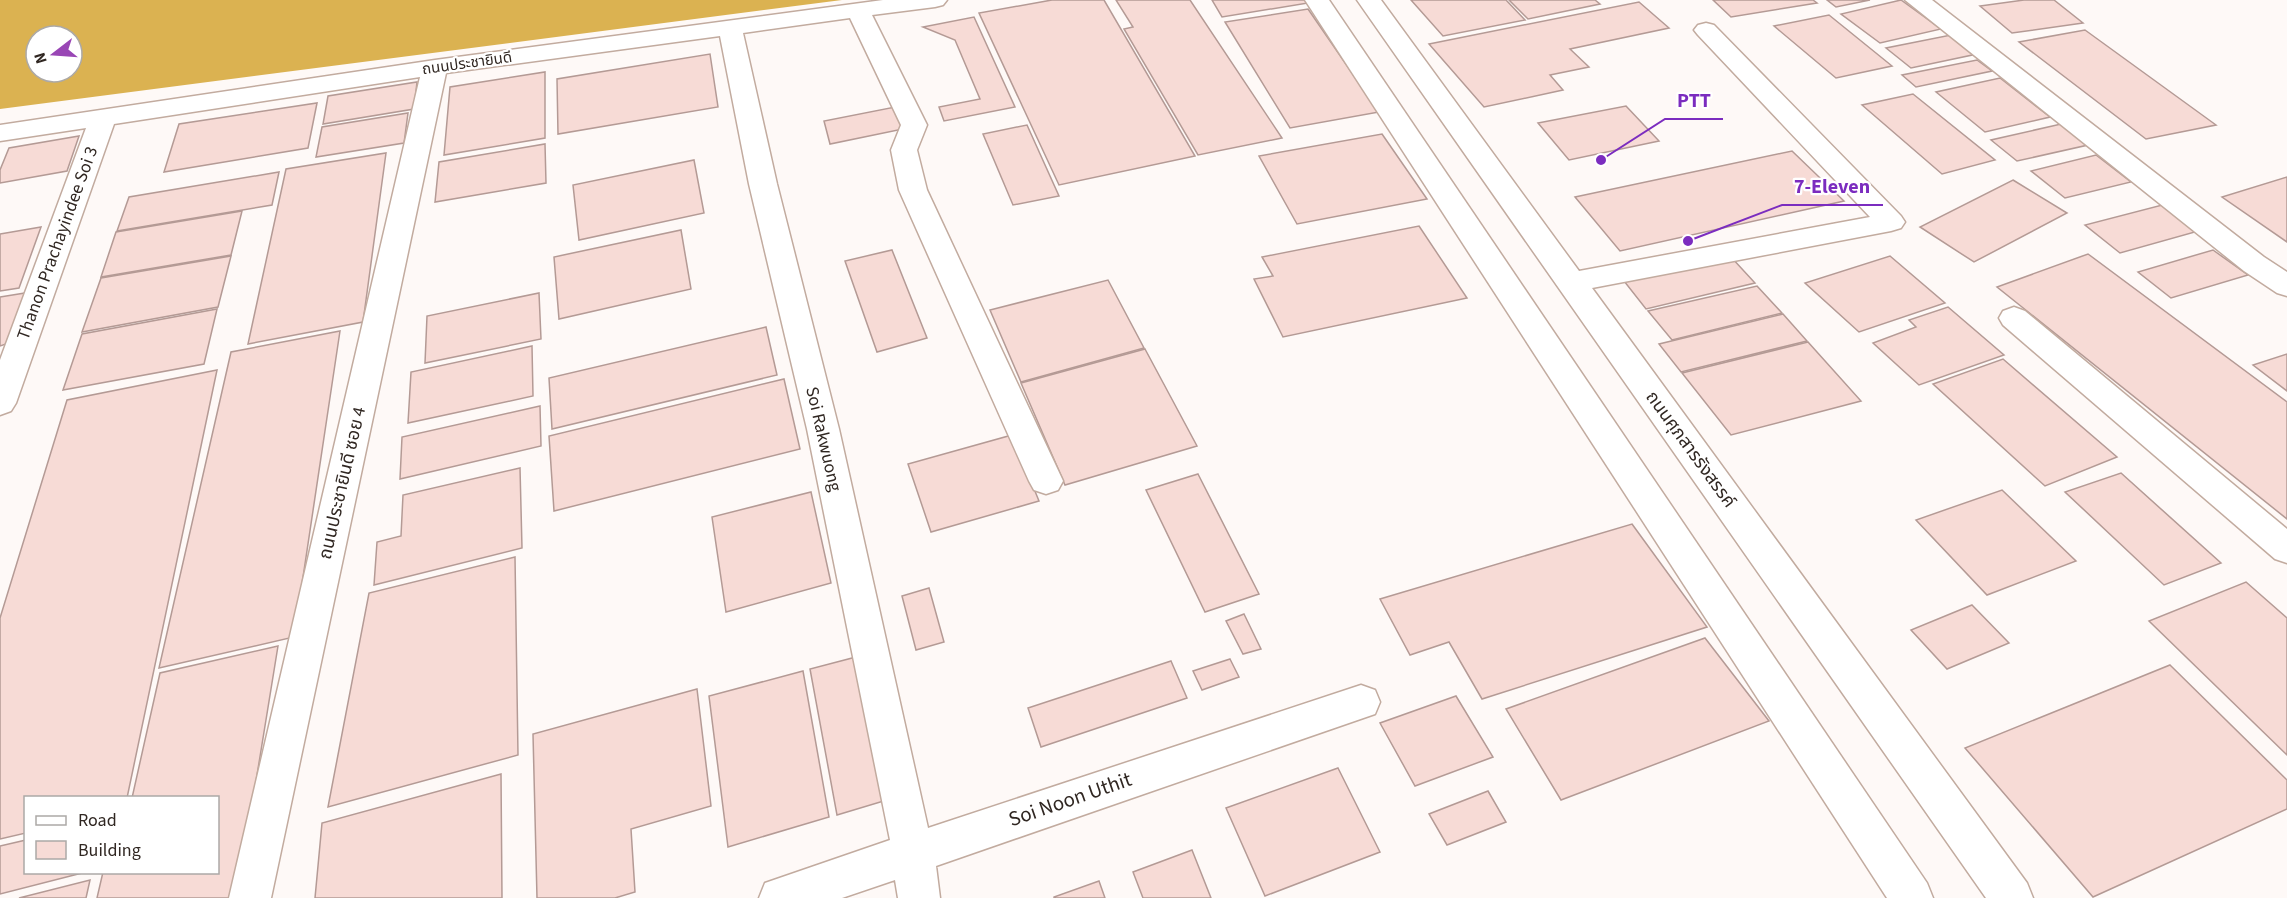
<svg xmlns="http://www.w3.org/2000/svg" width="2287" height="898" font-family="'Source Sans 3','Noto Sans Thai',sans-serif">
<rect width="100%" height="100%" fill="#fef9f7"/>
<!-- forest -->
<path fill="#dbb251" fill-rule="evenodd" d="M0 0H842L0 109ZM36 36H72V72H36Z"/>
<!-- building -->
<g fill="#f7dbd6" stroke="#b49a95" stroke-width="1.5">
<polygon points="1052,0 1104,0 1195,156 1059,185 979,13"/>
<polygon points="1116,0 1190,0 1282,138 1198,155 1124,29 1133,27"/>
<polygon points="1212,0 1306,0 1308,3 1222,17"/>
<polygon points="1411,0 1506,0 1525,20 1443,36"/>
<polygon points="1509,0 1595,0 1600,4 1528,19"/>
<polygon points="1713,0 1813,0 1817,3 1731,17"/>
<polygon points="1827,0 1870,0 1836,7"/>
<polygon points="1901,0 1941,29 1880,43 1841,14"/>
<polygon points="2024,0 2054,0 2083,23 2012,33 1980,6"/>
<polygon points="1639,2 1669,28 1570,49 1589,67 1550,75 1563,90 1484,107 1429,44"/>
<polygon points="1308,9 1379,112 1290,128 1225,22"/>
<polygon points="1829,15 1892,66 1836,78 1774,26"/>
<polygon points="974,17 1015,107 944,121 939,107 980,99 955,40 923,27"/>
<polygon points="2085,30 2216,125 2146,139 2019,42"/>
<polygon points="1951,35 1977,54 1911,68 1886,48"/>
<polygon points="710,54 718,107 558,134 557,79"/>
<polygon points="1977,60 1992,71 1916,87 1902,75"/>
<polygon points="545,72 545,138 444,155 450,87"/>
<polygon points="2000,78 2050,117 1985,132 1936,92"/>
<polygon points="417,82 414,109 323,124 328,96"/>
<polygon points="1913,94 1995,160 1942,174 1862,105"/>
<polygon points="317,103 308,148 164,172 179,124"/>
<polygon points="1626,106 1659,141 1569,160 1538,123"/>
<polygon points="895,107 903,129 830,144 824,121"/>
<polygon points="408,113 404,143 316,157 322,127"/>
<polygon points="2061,124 2088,145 2017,161 1991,140"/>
<polygon points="1027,125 1059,196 1013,205 983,134"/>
<polygon points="1382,134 1427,199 1297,224 1259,156"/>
<polygon points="79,136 67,171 0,183 0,170 9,148"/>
<polygon points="545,144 546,183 435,202 439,162"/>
<polygon points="1792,151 1844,201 1620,251 1575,197"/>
<polygon points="386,153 363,322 248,344 286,169"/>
<polygon points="2096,155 2131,182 2065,198 2031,171"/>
<polygon points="694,160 704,213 579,240 573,185"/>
<polygon points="279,172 272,205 117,231 129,197"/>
<polygon points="2287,177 2287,242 2222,197"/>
<polygon points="2013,180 2067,213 1974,262 1920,227"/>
<polygon points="2166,204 2202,230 2120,253 2085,225"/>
<polygon points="242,211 231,255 101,277 116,232"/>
<polygon points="1419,226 1467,298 1283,337 1254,279 1273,276 1262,257"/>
<polygon points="41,227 19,288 0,291 0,234"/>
<polygon points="681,230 691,289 559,319 554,257"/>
<polygon points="892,250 927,338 877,352 845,261"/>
<polygon points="2213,250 2248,275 2171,298 2138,272"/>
<polygon points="2088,254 2287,402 2287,519 1997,287"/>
<polygon points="231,256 218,307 82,332 101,278"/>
<polygon points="1890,256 1945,303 1859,332 1805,283"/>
<polygon points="1731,257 1755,283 1646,309 1624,281"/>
<polygon points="1108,280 1144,348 1021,382 990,310"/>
<polygon points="1757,286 1782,313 1672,340 1648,311"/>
<polygon points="25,293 6,344 0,346 0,297"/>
<polygon points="539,293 541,339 425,363 427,316"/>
<polygon points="1948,307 2004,355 1919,385 1873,343 1916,327 1909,320"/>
<polygon points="217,309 204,364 63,390 82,334"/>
<polygon points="1783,314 1807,341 1681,372 1659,344"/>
<polygon points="766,327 777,375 552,429 549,378"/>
<polygon points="340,331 294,637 159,668 231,352"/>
<polygon points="1808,342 1861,401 1731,435 1682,373"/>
<polygon points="532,346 533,396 408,423 411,372"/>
<polygon points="1145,349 1197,446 1065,485 1021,383"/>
<polygon points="2287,354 2287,391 2253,365"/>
<polygon points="2003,359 2117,457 2045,486 1933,384"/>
<polygon points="217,370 127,798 26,798 26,833 0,839 0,618 67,400"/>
<polygon points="784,379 800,449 554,511 549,436"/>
<polygon points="540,406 541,446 400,479 402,437"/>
<polygon points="1012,435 1039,501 931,532 908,464"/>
<polygon points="520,468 522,548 374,585 377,542 401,536 403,495"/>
<polygon points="2121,473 2221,563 2164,585 2065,492"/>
<polygon points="1198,474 1259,594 1205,612 1146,490"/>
<polygon points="2002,490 2076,561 1987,595 1916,520"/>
<polygon points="811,492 831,583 726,612 712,517"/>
<polygon points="1632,524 1707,627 1482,699 1449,642 1410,655 1380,599"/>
<polygon points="515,557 518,755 328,807 369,593"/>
<polygon points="2246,582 2287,618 2287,755 2149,621"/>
<polygon points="929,588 944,642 916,650 902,596"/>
<polygon points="1972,605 2009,643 1947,669 1911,630"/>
<polygon points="1244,614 1261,649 1243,654 1226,621"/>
<polygon points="1705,638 1769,721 1561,800 1506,709"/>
<polygon points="278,646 237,898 97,898 103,872 218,872 218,798 132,798 160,673"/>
<polygon points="856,657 887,800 837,815 810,669"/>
<polygon points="1230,659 1239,677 1202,690 1193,671"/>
<polygon points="1171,661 1187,698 1041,747 1028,708"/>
<polygon points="2170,665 2287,780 2287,809 2093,897 1965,748"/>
<polygon points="803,671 829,817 728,847 709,696"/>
<polygon points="697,689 711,806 631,829 635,892 615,898 537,898 533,734"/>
<polygon points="1456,696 1493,757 1415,786 1380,723"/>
<polygon points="1338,768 1380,852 1265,896 1226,808"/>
<polygon points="501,774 502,898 315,898 322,823"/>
<polygon points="1488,791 1506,822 1447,845 1429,814"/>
<polygon points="26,840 26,872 86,872 0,894 0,846"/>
<polygon points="1192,850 1211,898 1143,898 1133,872"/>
<polygon points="90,880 86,898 19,898"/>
<polygon points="1099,881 1105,898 1054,898 1054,897"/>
</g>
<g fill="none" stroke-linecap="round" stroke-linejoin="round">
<defs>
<g id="minor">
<polygon points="883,0 947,0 943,5 935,7 872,15 927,125 917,150 927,190 1063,481 1058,490 1046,494 1034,490 1029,481 899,190 891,150 901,125 850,18 743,33 777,184 839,429 928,828 1361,685 1375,690 1380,702 1375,714 936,866 940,898 898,898 895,880 842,898 759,898 765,883 890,840 807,429 749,184 720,36 446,73 271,898 229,898 420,77 114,124 16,403 11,411 0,415 0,360 86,128 0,141 0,125 435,60"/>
<polygon points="1305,0 1329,0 1927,883 1933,898 1887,898"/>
<polygon points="1357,0 1381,0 1579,271 1870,217 1698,35 1694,30 1698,25 1706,23 1714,25 1901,216 1905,222 1901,228 1891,231 1592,288 2027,883 2033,898 1986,898"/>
<polygon points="1905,0 1932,0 2264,257 2287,272 2287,296 2277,293 2244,271"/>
<polygon points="2014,307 2025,311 2287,529 2287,563 2275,559 2003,325 1999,318 2003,311"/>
</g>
</defs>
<!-- minor casing -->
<use href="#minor" stroke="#c2ab9f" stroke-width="3"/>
<!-- minor -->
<use href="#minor" fill="#fff" fill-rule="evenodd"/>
</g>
<g text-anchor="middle" stroke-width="4.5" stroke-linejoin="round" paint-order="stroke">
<!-- far-street labels -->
<g font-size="15" fill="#302722" stroke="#fff">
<text transform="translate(467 63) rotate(-8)" y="5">ถนนประชายินดี</text>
</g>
<!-- street labels -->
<g font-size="18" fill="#302722" stroke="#fff">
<text transform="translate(57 243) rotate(-70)" y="6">Thanon Prachayindee Soi 3</text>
<text transform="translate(824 439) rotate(77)" y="6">Soi Rakwuong</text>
<text transform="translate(1691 449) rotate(54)" y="6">ถนนศุภสารรังสรรค์</text>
<text transform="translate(342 483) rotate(-77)" y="6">ถนนประชายินดี ซอย 4</text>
</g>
<!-- near-street labels -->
<g font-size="21" fill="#302722" stroke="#fff">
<text transform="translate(1070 799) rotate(-19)" y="7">Soi Noon Uthit</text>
</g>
</g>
<!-- callouts -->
<path fill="none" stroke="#7b2cbf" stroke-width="2" d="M1601 160L1665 119H1723M1688 241L1782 205H1883"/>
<g fill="#7b2cbf" stroke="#fff" stroke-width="2">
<circle cx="1601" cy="160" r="6"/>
<circle cx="1688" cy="241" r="6"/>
</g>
<g font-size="20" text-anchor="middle" font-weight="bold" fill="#7b2cbf" stroke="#fff" stroke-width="4.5" stroke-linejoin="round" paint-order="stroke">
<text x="1694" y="107">PTT</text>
<text x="1832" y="193">7-Eleven</text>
</g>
<!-- legend -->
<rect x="24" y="796" width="195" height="78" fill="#ffffff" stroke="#aca9a7" stroke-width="1.5"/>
<rect x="36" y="816" width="30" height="9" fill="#ffffff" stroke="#aca9a7" stroke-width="1.5"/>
<text x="78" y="826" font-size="18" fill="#302722">Road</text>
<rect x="36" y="841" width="30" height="18" fill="#f7dbd6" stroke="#aca9a7" stroke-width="1.5"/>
<text x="78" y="856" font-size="18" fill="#302722">Building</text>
<!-- north arrow -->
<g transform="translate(54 54) rotate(253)"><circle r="28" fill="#ffffff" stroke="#aca9a7" stroke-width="1.5"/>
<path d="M0-4.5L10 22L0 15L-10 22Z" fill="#9946b5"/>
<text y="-9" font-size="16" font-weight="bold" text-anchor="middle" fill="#302722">N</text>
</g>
</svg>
